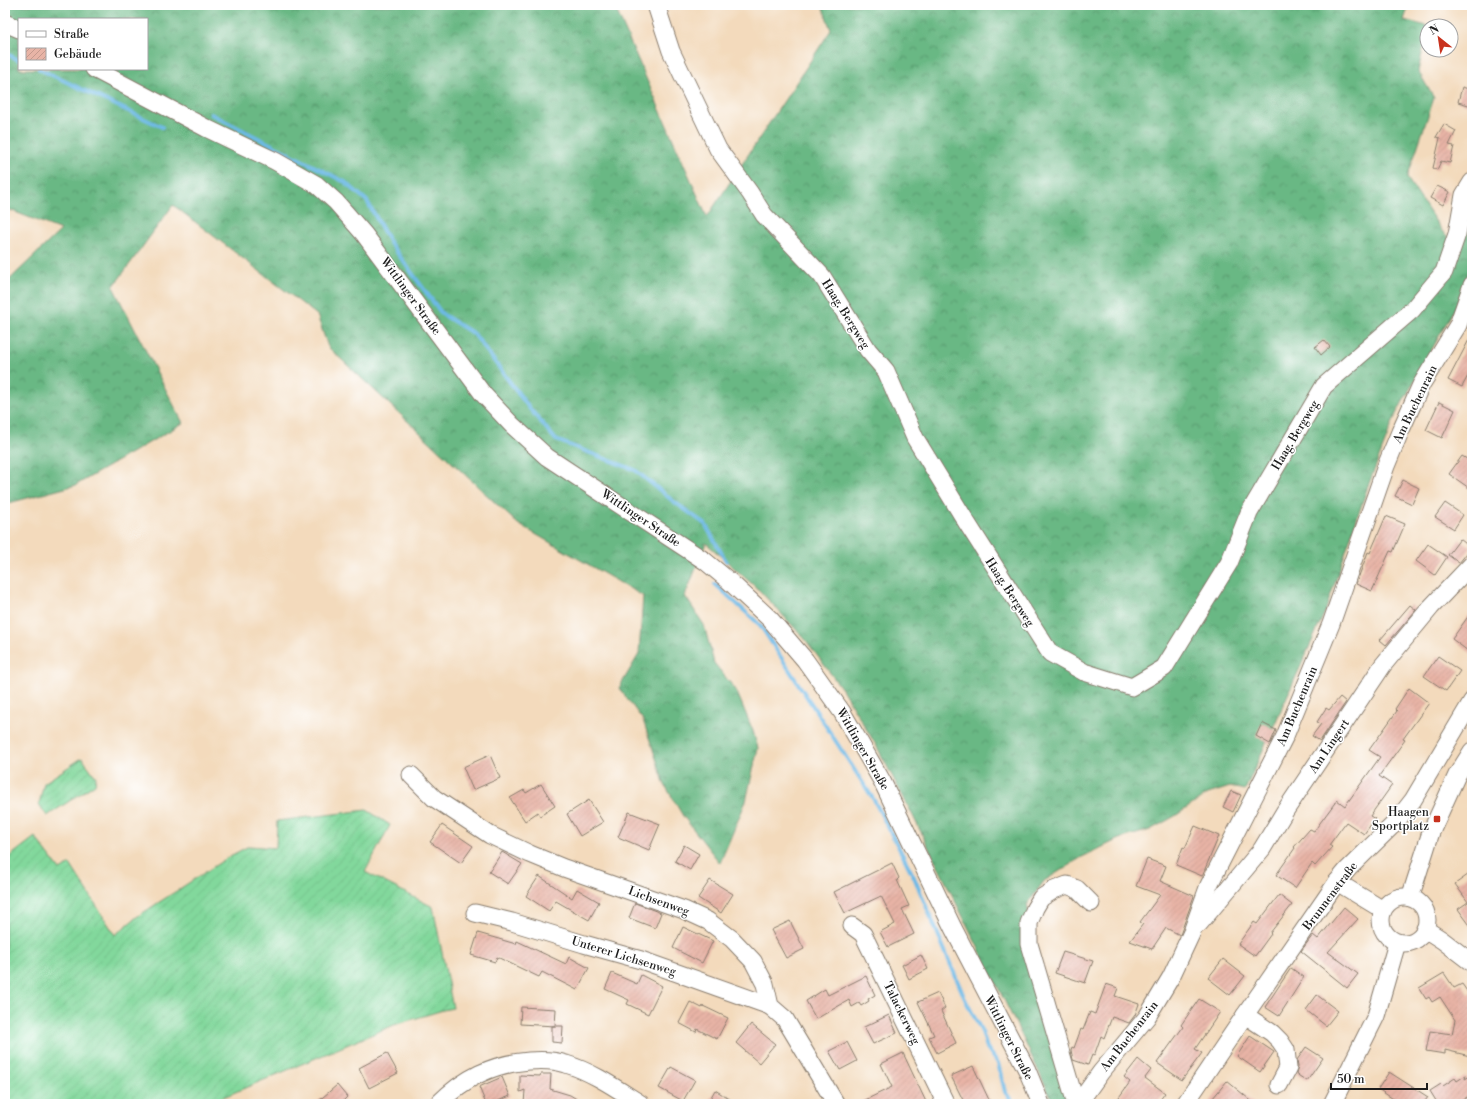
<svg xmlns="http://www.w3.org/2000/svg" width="1477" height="1109" font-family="'Libre Bodoni',serif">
<defs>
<pattern id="forest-crowns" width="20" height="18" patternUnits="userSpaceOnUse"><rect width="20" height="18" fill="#69b884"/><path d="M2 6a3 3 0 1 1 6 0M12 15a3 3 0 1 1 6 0" fill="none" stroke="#56956b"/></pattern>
<pattern id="garden-furrows" width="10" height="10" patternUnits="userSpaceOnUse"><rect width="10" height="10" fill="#82d89c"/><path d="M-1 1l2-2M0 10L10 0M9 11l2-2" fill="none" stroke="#70b986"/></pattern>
<pattern id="building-hatch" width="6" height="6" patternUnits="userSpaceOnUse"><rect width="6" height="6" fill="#e8b4a6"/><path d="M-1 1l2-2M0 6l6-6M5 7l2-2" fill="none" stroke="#c69a8e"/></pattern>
</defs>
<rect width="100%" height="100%" fill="#fff"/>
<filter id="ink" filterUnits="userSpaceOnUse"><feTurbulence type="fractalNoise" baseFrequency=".025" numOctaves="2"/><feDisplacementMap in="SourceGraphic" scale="8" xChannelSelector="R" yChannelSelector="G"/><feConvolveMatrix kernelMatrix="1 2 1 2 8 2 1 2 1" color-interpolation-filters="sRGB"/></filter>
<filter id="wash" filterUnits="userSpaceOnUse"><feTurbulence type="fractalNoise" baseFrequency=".012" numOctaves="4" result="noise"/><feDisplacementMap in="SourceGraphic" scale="16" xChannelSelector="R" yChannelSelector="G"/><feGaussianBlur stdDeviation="0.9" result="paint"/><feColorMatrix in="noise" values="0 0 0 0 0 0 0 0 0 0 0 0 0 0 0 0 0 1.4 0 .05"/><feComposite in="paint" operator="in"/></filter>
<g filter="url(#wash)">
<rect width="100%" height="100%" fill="#f3dabc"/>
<!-- forest -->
<path fill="url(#forest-crowns)" stroke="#426a50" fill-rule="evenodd" d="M5 5H614L707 217 831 30 822 5H1409L1404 20 1427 26V32L1418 71 1434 98 1407 178 1442 231 1457 245 1472 198V262L1457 304 1396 414 1368 486 1325 612 1245 790 1230 787 1208 794 1175 816 1150 830 1119 839 1082 857 1044 881 1027 905 1069 1093 1061 1104H1054L1024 1040 910 810 876 745 842 689 805 639 760 591 706 543 685 596 704 625 714 663 736 690 753 731 758 748 746 801 720 863 683 816 665 785 643 720 619 688 639 654 643 596 518 524 328 347 317 315 173 205 113 287 183 423 76 485 5 504V284L61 230 5 208ZM19 19H147V69H19Z"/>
<!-- garden -->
<g fill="url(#garden-furrows)" stroke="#4f7a5c">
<polygon points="82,758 96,777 95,784 47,816 39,804 44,783"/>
<polygon points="367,810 390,825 365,872 433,907 453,1008 443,1010 394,1025 207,1104 5,1104 5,860 35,837 60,870 70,864 115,935 138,916 230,856 249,846 276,848 277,821"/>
</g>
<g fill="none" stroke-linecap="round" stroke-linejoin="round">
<!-- stream -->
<g stroke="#6db9e6" stroke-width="4">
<polyline points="5,53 19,60"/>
<polyline points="39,69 162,127"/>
<polyline points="211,114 345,182 367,201 390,243 442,314 474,334 530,409 556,440 635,470 673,501 705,524 726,561"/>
<polyline points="715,584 760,625 874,800 914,877 965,999 982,1032 987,1048 998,1063 1005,1092 1014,1104"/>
</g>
</g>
<g id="blocks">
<!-- building -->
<g fill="url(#building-hatch)">
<polygon points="1462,87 1472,90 1472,106 1458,102"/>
<polygon points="1444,124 1456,131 1449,145 1454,146 1450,163 1441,161 1437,170 1433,168 1440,138 1436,137"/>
<polygon points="1437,186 1450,192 1443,205 1430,198"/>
<polygon points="1472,334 1472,368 1462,387 1448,380"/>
<polygon points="1324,340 1330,347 1321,355 1315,347"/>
<polygon points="1439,402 1455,410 1442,438 1426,430"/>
<polygon points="1462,456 1472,462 1472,490 1449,474"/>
<polygon points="1403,480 1419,488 1412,504 1395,496"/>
<polygon points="1445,503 1463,515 1454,529 1435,517"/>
<polygon points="1386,516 1405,524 1393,552 1390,551 1372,591 1356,584 1368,552 1370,553"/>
<polygon points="1460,539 1471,548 1459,563 1448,555"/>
<polygon points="1428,544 1447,557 1435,575 1416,561"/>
<polygon points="1410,605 1416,610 1386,645 1380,640"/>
<polygon points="1472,611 1472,654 1452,639"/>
<polygon points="1438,656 1460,671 1446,691 1424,676"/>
<polygon points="1409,688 1429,703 1403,739 1405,740 1379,776 1392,785 1370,816 1375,819 1364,834 1346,822 1329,845 1332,847 1315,866 1312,863 1295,888 1276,875 1295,848 1294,847 1310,829 1314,831 1337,800 1345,806 1380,757 1369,750 1397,711 1395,709"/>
<polygon points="1340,697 1346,702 1320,741 1312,736 1321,724 1317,722 1326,708 1329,710"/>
<polygon points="1262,723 1276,730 1270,744 1256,736"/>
<polygon points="490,755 500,778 473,790 463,767"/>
<polygon points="541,784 555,806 540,816 538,812 525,821 510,798 524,790 526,793"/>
<polygon points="1231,791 1241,795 1233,812 1223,807"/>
<polygon points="589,800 603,822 580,836 567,814"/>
<polygon points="629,812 660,824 649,850 618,837"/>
<polygon points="442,825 473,846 461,863 430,842"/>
<polygon points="1195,826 1219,836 1202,876 1176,865 1183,847 1185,848"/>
<polygon points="684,845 699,854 690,870 675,861"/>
<polygon points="502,852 522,864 508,884 489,872"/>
<polygon points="1147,859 1166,866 1160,881 1194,896 1180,935 1166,928 1152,949 1130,941 1143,924 1140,922 1160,895 1136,886"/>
<polygon points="892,863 899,878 897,880 909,906 902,909 914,934 888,947 880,932 895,924 881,896 845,913 834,892"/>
<polygon points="1472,872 1472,928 1458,909 1468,902 1455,884"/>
<polygon points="539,876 572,898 577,889 599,902 589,920 556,901 549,911 526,896"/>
<polygon points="710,880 733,894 721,913 698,898"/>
<polygon points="1279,895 1292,905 1270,933 1271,934 1255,956 1238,944 1254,922 1257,924"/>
<polygon points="635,903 661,913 655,928 629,918"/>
<polygon points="1344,907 1358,919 1328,952 1358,974 1347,988 1301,951 1313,935 1318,939"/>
<polygon points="790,921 804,949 786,958 771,930"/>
<polygon points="683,927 713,941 702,963 673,948"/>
<polygon points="478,933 516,944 517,941 566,964 569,957 589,968 577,990 542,972 539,977 497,957 495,962 471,955"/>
<polygon points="1063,952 1093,961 1085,983 1055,973"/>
<polygon points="921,955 928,969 909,979 902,965"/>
<polygon points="1223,959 1245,976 1230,995 1208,978"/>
<polygon points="1291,968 1304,977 1279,1016 1265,1007"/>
<polygon points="612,973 637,984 641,975 662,986 648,1014 627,1004 629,1000 605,989"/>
<polygon points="1444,973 1454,988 1462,984 1469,994 1472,992 1472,1048 1470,1056 1445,1050 1445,1054 1426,1051 1430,1031 1452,1034 1455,1020 1440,997 1432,1002 1429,997 1426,999 1419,988"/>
<polygon points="866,976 875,995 868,999 869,1001 861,1006 859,1003 852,1007 849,1000 816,1019 806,1001 825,989 828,995"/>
<polygon points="1106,984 1118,988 1115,996 1139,1004 1135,1015 1129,1023 1112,1017 1104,1038 1101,1036 1094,1056 1092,1055 1088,1065 1073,1060 1071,1050 1072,1047 1074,1048 1081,1029 1083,1030 1090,1012 1095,1014"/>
<polygon points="938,993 945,1008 941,1011 956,1043 937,1053 929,1037 934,1035 918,1002"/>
<polygon points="1317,995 1338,1011 1326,1026 1306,1010"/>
<polygon points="1199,999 1220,1012 1195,1049 1202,1053 1182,1080 1157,1063 1183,1027 1181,1025"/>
<polygon points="690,1002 702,1008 703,1006 728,1018 717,1039 697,1029 696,1032 679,1023"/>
<polygon points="521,1007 556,1009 555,1026 520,1024"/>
<polygon points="889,1015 897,1033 873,1044 864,1027"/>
<polygon points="751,1024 775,1044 759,1063 736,1043"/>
<polygon points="552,1026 563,1026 562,1043 552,1042"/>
<polygon points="1250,1036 1274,1052 1260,1072 1237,1056"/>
<polygon points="847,1042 857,1061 840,1070 829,1051"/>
<polygon points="1306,1047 1323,1058 1307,1081 1296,1074 1298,1067 1297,1060"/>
<polygon points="387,1053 398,1073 369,1088 359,1068"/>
<polygon points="903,1053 927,1104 857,1104 892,1087 881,1064"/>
<polygon points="1138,1059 1151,1070 1145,1078 1165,1093 1157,1104 1114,1104 1130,1082 1124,1077"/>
<polygon points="973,1066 991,1104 965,1104 951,1076"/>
<polygon points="671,1067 695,1080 683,1101 659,1088"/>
<polygon points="1389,1072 1428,1097 1423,1104 1401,1104 1378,1089"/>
<polygon points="541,1074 551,1074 550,1089 570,1095 585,1104 524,1104 525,1090 520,1092 520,1075 540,1076"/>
<polygon points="1466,1075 1465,1079 1472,1075 1472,1094 1456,1104 1438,1104 1430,1091 1441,1084 1443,1086 1455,1078 1457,1081"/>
<polygon points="502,1077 510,1096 491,1104 486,1104 479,1087"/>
<polygon points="1227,1081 1255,1104 1208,1104"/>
<polygon points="337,1085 347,1097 340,1104 315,1104"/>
<polygon points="715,1090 738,1104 707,1104"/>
</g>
</g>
</g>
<g filter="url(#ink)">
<use href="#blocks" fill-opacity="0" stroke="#887b6c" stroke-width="1"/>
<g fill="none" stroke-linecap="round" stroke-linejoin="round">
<defs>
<g id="minor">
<polyline points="656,5 671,51 718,149 750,193 764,215 822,276 868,350 886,371 915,438 967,523 1050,653 1084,672 1132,687 1164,668 1229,563 1249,513 1324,386 1412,310 1444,272 1457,234 1464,195 1472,182"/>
<polyline points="5,23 19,29"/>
<polyline points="94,69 206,128 275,161 317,185 336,202 364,234 483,394 512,425 547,457 705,561 728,580 770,619 805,660 842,712 882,781 953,928 1027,1070 1041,1104"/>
<polyline points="411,775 434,798 490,835 530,854 564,868 684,910 708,921 732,939 753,961 765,984 770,1006 785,1019 836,1104"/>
<polyline points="1337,882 1383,910"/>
<circle cx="1404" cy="920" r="23"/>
<polyline points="1410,898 1431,832 1457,775 1472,751"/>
<polyline points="475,913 512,922 584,944 641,960 770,1006"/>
<polyline points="1199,924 1262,849 1285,811 1383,665 1431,607 1472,564"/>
<polyline points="852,926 863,934 946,1104"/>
<polyline points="1425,929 1442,940 1472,963"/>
<polyline points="1245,1015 1272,1033 1280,1041 1286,1050 1288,1068 1279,1085"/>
<path d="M438 1104C464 1078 492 1064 529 1061 541 1060 554 1060 566 1064 593 1072 617 1089 641 1104"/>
<polyline points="1076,1104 1029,944 1029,923 1035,908 1041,898 1054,890 1067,885 1077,889 1091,903"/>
<polyline points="1078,1104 1101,1072 1147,1017 1171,977 1192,932 1209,885 1285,736 1331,624 1386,466 1400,432 1421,385 1458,325 1472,285"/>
<polyline points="1185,1104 1245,1015 1337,882 1348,869 1395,823 1413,800 1472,701"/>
<polyline points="1332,1104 1376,1016 1397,943"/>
</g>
</defs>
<!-- minor casing -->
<use href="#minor" stroke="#887b6c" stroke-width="19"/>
<!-- minor -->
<use href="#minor" stroke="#fff" stroke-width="17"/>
</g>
</g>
<!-- markers -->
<rect fill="#c8321e" stroke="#fff" stroke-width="1.5" x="1433" y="815" width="8" height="8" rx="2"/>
<g text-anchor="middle" stroke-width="3" stroke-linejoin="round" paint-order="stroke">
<!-- street labels -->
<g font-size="12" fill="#1c1c1c" stroke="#fff">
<text transform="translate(411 296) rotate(54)" y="4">Wittlinger Straße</text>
<text transform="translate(846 314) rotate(58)" y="4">Haag. Bergweg</text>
<text transform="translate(1415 404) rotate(-64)" y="4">Am Buchenrain</text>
<text transform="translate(1295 435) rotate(-59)" y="4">Haag. Bergweg</text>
<text transform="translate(641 518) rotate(34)" y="4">Wittlinger Straße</text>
<text transform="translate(1010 592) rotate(57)" y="4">Haag. Bergweg</text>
<text transform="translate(1297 706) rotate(-67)" y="4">Am Buchenrain</text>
<text transform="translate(1329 746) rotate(-56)" y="4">Am Lingert</text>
<text transform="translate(863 749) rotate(60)" y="4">Wittlinger Straße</text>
<text transform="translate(1330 896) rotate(-53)" y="4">Brunnenstraße</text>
<text transform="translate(659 901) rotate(20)" y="4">Lichsenweg</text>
<text transform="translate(624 956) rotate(17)" y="4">Unterer Lichsenweg</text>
<text transform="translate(902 1013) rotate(64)" y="4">Talackerweg</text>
<text transform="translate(1129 1036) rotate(-52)" y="4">Am Buchenrain</text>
<text transform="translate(1009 1038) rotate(63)" y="4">Wittlinger Straße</text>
</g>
<!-- poi labels -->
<g font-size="12" fill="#1c1c1c" stroke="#fff" text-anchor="end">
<text x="1429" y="816">Haagen<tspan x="1429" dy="14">Sportplatz</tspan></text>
</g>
</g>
<!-- margin -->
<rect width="1477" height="1109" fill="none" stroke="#fff" stroke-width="20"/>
<!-- legend -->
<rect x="18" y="18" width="130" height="52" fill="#ffffff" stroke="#a4a4a4"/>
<rect x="26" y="31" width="20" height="6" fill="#ffffff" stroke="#a4a4a4"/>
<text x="54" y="38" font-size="12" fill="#1c1c1c">Straße</text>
<rect x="26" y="48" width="20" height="12" fill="url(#building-hatch)" stroke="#a4a4a4"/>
<text x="54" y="58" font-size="12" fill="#1c1c1c">Gebäude</text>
<!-- north arrow -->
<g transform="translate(1439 38) rotate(330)"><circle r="19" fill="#ffffff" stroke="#a4a4a4"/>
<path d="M0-3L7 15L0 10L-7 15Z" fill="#c8321e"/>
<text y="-6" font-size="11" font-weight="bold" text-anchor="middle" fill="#1c1c1c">N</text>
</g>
<!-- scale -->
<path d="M1331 1083v6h96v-6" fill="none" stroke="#1c1c1c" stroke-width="2"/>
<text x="1337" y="1083" font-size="12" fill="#1c1c1c" stroke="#ffffff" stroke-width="3" paint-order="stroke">50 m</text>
</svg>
